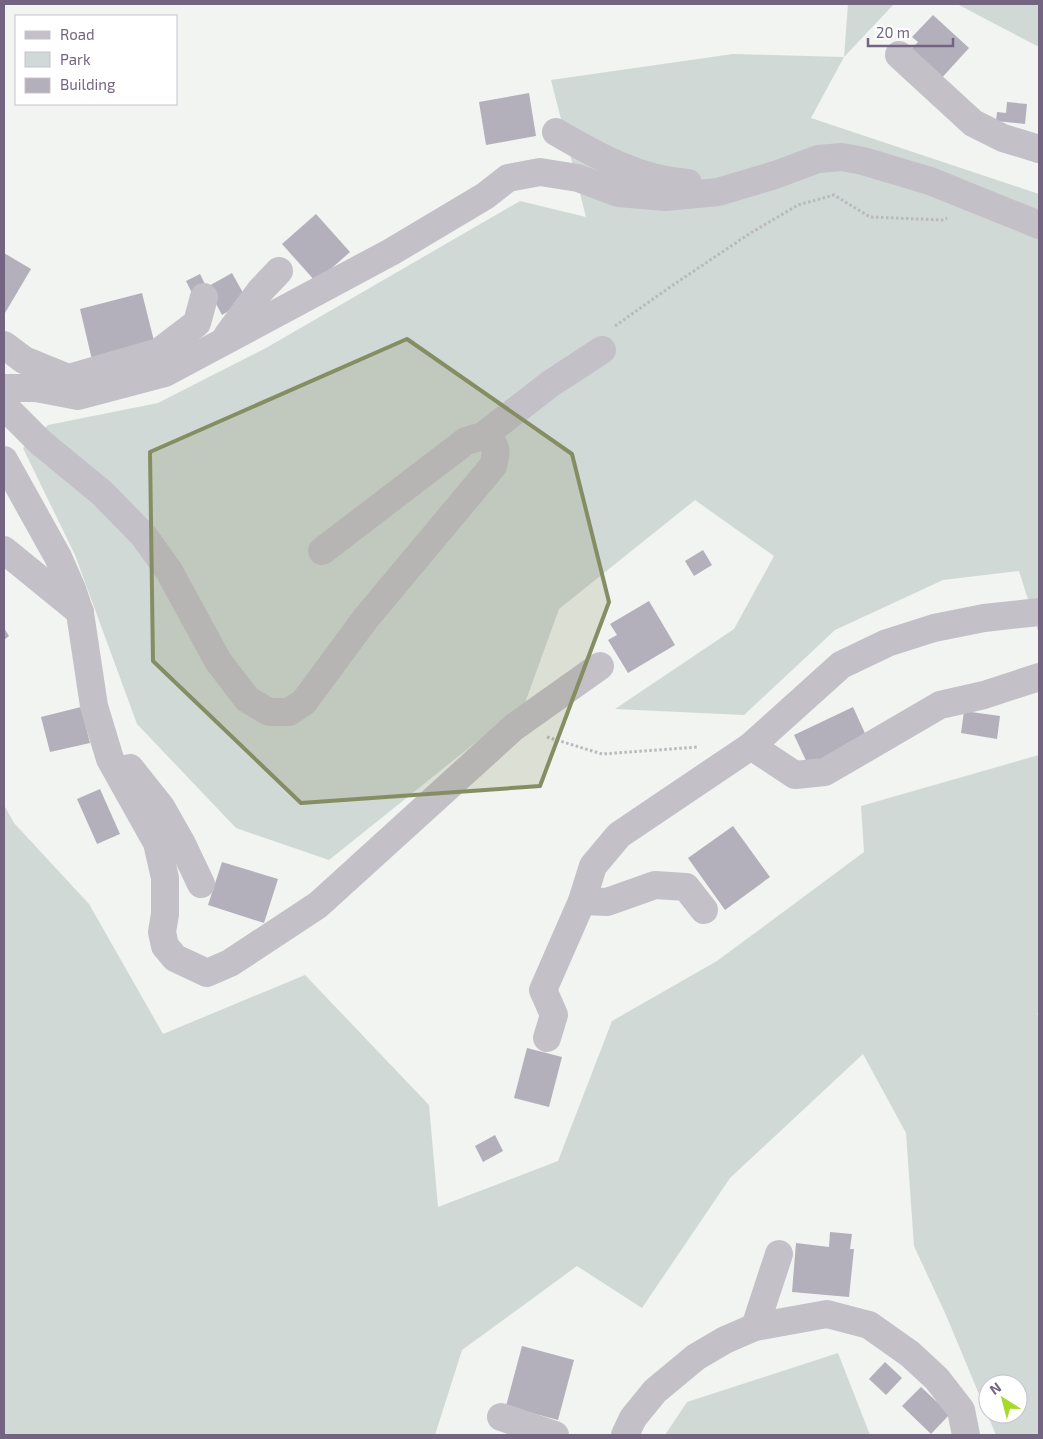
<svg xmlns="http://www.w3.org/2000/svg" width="1043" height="1439" font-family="'Exo 2',sans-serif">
<rect width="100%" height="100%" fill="#f1f4f1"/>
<!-- green -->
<g fill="#d0d9d6" fill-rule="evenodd">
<polygon points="848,4 894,4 844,57 811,118 1039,194 1039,634 1019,571 943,580 835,630 744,715 615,709 734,629 774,556 695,500 559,609 525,703 329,860 236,828 137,724 75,555 23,448 48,425 158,403 266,348 520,201 586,217 551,80 733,54 844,57"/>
<polygon points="957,4 1039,4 1039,47"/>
<path d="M1039 755V1012L1037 1014 1039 1016V1435H996L946 1315 914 1246 906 1133 863 1054 730 1178 642 1308 577 1266 462 1350 435 1435H4V805L14 823 89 904 163 1034 305 975 429 1105 438 1207 558 1161 612 1021 717 961 864 852 861 806ZM988 1384H1018V1414H988Z"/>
<polygon points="838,1353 870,1435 665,1435 687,1402"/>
</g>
<!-- building -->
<g fill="#b4b0bb">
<polygon points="933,15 969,48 938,82 907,53 918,42 912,37"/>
<polygon points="529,93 536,136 486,145 479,102"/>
<polygon points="1007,102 1027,104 1025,124 996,121 997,112 1006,113"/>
<polygon points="316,214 350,252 316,282 282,244"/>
<polygon points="4,253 31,269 5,313 4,312"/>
<polygon points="232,273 247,300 222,315 207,287"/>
<polygon points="200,274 206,286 192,293 186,281"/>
<polygon points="142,293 156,349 93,364 80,309"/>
<polygon points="703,550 712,565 694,576 685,561"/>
<polygon points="649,601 675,645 628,673 608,640 617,635 610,624"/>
<polygon points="4,628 9,636 4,640"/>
<polygon points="81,707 90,743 50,752 41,717"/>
<polygon points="853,707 869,742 810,769 794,735"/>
<polygon points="964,711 1000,716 997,739 961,733"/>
<polygon points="100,789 120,834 97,844 77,799"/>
<polygon points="733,826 770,877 725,910 688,858"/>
<polygon points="222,862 278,879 264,923 208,905"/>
<polygon points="527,1048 562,1057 549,1107 514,1098"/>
<polygon points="495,1135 503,1151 483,1162 475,1146"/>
<polygon points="830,1232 852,1234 850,1249 854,1249 849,1297 792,1292 796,1243 829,1247"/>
<polygon points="522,1346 574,1360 558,1420 506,1406"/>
<polygon points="885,1362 902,1378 886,1395 869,1379"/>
<polygon points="921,1387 950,1414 931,1434 902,1406"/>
</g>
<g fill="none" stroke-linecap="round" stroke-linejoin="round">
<!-- path -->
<g stroke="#bab8bd" stroke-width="3" stroke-dasharray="2.5 2.5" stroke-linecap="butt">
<polyline points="615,326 673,285 749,234 798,205 834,195 870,217 942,220 947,218"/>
<polyline points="547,737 602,754 698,747"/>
</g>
<!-- minor -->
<g stroke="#c4c0c7" stroke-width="28">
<polyline points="899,55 973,123 1003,138 1039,149"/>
<path d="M556 132C597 156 640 180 688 183"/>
<polyline points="227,336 260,291 279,271"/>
<polyline points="4,345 24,360 68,378"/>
<polyline points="38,387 159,352 197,323 204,297"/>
<polyline points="4,388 36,388 78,396 165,373 391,252 485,196 508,178 540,172 578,178 618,193 666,197 718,192 775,175 818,159 842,157 863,161 930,181 1039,225"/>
<path d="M4 406 40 442 102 493 144 536 169 571 218 661 247 699 269 712H289L304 702 366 618 493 466C497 450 498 445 483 436L466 441 322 551"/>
<polyline points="483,436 550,384 602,350"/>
<polyline points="4,460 58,557 72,589 80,613 94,706 110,759 157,843 165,878 165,914 162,932 165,946 175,958 207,973 230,963 318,905 514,727 600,666"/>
<polyline points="4,550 80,612"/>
<polyline points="751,746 795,775 825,772 940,705 984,695 1039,677"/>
<polyline points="130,768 161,807 182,844 201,884"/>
<polyline points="582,901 607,902 655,885 686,887 704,910"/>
<polyline points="547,1038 554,1015 543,990 582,901 593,866 619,835 751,746 841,665 887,643 934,628 984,618 1039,612"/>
<polyline points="755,1327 779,1254"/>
<polyline points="501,1417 555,1435"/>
<polyline points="625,1435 633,1418 655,1391 696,1357 725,1340 755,1327 827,1314 869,1325 910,1354 937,1379 961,1410 966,1435"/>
</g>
</g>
<!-- marked area -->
<path fill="#858e63" fill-opacity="0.2" stroke="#858e63" stroke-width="4" stroke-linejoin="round" d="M407 339 572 454 609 602 540 786 301 803 153 661 150 452Z"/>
<!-- border -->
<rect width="1043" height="1439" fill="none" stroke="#736581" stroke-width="10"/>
<!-- legend -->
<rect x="15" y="15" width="162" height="90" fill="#ffffff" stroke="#c7c1cd"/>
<rect x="25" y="31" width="25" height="8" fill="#c4c0c7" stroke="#c7c1cd"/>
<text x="60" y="40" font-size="15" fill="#736581">Road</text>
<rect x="25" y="52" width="25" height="15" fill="#d0d9d6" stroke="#c7c1cd"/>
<text x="60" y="65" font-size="15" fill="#736581">Park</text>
<rect x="25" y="78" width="25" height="15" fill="#b4b0bb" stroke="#c7c1cd"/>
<text x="60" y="90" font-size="15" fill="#736581">Building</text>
<!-- north arrow -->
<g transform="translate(1003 1399) rotate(324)"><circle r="24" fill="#ffffff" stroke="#c7c1cd"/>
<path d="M0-4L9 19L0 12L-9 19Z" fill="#a6db2b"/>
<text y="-8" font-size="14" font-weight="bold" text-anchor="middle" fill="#736581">N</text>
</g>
<!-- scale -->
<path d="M868 38v8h85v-8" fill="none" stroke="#736581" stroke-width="2.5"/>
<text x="876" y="38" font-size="15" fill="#736581" stroke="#ffffff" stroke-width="4" paint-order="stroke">20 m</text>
</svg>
